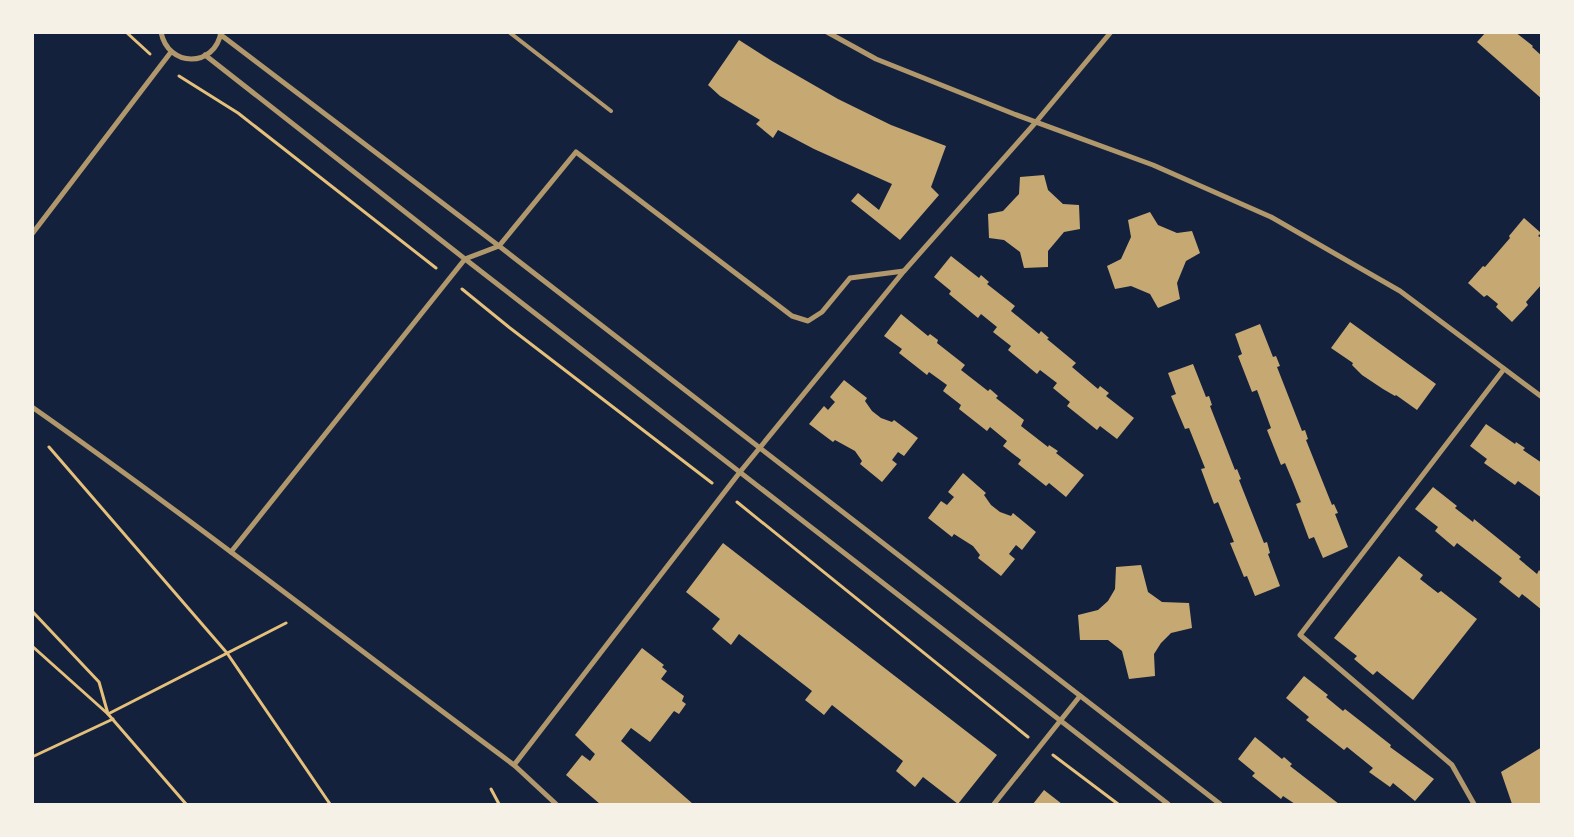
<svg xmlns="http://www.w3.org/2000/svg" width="1574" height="837" font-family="Cabin,sans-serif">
<rect width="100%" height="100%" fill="#14213d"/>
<!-- building -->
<g fill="#c6a872">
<polygon points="1486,32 1515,32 1533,46 1532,47 1542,56 1542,99 1477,42"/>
<polygon points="739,40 772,61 838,99 891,125 946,146 931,187 939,195 900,240 851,201 858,193 879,210 892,184 814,149 778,130 773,138 756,124 760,120 720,96 708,85"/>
<polygon points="1044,175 1048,190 1063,204 1079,205 1080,229 1064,232 1048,251 1048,267 1024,268 1020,252 1004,240 989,238 988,214 1003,211 1019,194 1020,177"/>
<polygon points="1150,212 1158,225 1177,233 1192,231 1200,253 1186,261 1177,283 1180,299 1158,308 1150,294 1131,286 1115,289 1107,266 1121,259 1131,237 1128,220"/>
<polygon points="1524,218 1541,233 1538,236 1542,238 1542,284 1526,302 1528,305 1512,322 1496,307 1498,304 1487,295 1484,297 1468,283 1483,266 1485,267 1510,238 1509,236"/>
<polygon points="951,256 979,278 981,275 989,282 987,284 1015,306 1011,311 1039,334 1041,331 1049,338 1047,339 1076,363 1072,367 1098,389 1100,386 1109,393 1106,396 1134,418 1117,439 1100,426 1097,430 1067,406 1070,402 1053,388 1057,383 1040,370 1037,374 1008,350 1011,346 993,332 997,327 981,314 978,318 949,294 951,291 934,277"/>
<polygon points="901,314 928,336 930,334 938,340 937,343 965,365 961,370 988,391 990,389 998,396 996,398 1024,420 1021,426 1048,447 1049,445 1058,451 1056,453 1084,475 1066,497 1049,483 1046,486 1018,464 1021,460 1003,446 1007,441 990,427 987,431 959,409 961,405 943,391 947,385 929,372 927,375 899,353 902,349 884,336"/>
<polygon points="1350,322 1436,384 1417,410 1396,395 1395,396 1383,389 1362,375 1352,365 1353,363 1331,348"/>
<polygon points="1260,324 1273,357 1276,356 1280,366 1277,367 1302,431 1305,430 1308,439 1306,440 1332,505 1334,504 1338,513 1335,514 1348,547 1323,558 1314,537 1309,539 1296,504 1301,502 1293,482 1285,463 1281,465 1267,430 1271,428 1257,390 1252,392 1238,356 1242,354 1235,334"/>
<polygon points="1193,364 1206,397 1209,396 1212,405 1210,406 1235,470 1237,469 1241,479 1239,480 1264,543 1267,542 1270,553 1268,554 1280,586 1255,596 1247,576 1244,577 1230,543 1234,542 1218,502 1214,504 1201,469 1205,468 1189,428 1185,429 1171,396 1176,394 1168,373"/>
<polygon points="844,380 867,398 865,401 872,411 881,418 892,422 894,420 918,438 904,456 898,452 892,460 897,464 882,482 860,464 862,461 855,451 835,440 833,442 809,424 824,406 828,410 835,402 830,397"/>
<polygon points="1486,424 1515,444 1516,442 1525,448 1523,450 1542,463 1542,498 1518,481 1515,485 1484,463 1487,459 1470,446"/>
<polygon points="963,473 986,493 984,495 991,505 1000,512 1011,516 1013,513 1036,532 1022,550 1016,545 1009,554 1015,559 1001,576 978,558 980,555 973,546 954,534 952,537 928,518 941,501 947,505 954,497 948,492"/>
<polygon points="1433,487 1457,506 1455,508 1473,522 1474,519 1521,557 1519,559 1537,574 1539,570 1542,573 1542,610 1522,594 1519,598 1499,582 1502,578 1457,543 1454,547 1435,531 1438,527 1415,509"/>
<polygon points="723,543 997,755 958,804 923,777 915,787 896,771 903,761 832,705 824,715 805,700 812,691 739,634 731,645 712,629 720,619 686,592"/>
<polygon points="1399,556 1423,575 1420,579 1438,593 1441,591 1477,619 1413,700 1377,671 1373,675 1354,659 1357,656 1334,638"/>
<polygon points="1141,565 1148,592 1162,602 1189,603 1192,628 1171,633 1161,643 1154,654 1155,676 1129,679 1122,651 1108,640 1080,640 1078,615 1098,610 1108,601 1115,589 1116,567"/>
<polygon points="642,648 664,665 662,667 667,671 661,679 684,696 682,701 686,704 679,714 674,711 650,742 631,728 621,741 693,804 600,804 566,775 582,755 590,761 595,754 575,735"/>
<polygon points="1304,676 1328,695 1326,697 1343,711 1345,709 1391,745 1390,747 1434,779 1415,801 1393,783 1390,787 1369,772 1373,768 1347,747 1344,750 1306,720 1309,717 1286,698"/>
<polygon points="1255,737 1282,759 1284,757 1292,764 1290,766 1339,804 1295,804 1283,796 1281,799 1252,776 1255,773 1238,759"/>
<polygon points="1542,747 1542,804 1512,804 1501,772"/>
<polygon points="1044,790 1062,804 1033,804"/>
</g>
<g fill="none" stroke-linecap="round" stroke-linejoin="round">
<!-- path -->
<g stroke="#e5c07b" stroke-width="3">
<polyline points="126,32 150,54"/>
<polyline points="179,76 238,113 436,268"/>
<polyline points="462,289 510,328 712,483"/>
<polyline points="49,447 227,653 330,804"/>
<polyline points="737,502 1028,737"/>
<polyline points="32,611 99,682 108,714 286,623"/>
<polyline points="32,646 108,714 186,804"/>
<polyline points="1053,755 1118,804"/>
<polyline points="32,757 113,719"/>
<polyline points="491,789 499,804"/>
</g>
<!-- service -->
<polyline stroke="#b1986c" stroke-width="4" points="509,32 611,111"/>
<!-- minor -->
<g stroke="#b1986c" stroke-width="5">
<path d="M161 32C168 68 215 68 221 32"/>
<polyline points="827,32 876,59 1014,114 1153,165 1271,217 1400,291 1542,397"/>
<polyline points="221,35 499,246 1220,804"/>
<polyline points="205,55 465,259 1168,804"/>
<polyline points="32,234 171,52"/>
<path d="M32 407C196 522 353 646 514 765L556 804"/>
<polyline points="231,552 465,259 499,246 576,152 792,316 808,321 822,312 850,278 904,271"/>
<polyline points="514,765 740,472 904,271 1036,122 1111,32"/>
<polyline points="994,804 1080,696"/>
<polyline points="1474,804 1452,765 1300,635 1504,369"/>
</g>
</g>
<!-- border -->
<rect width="1574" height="837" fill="none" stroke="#f6f1e7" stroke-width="68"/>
</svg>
